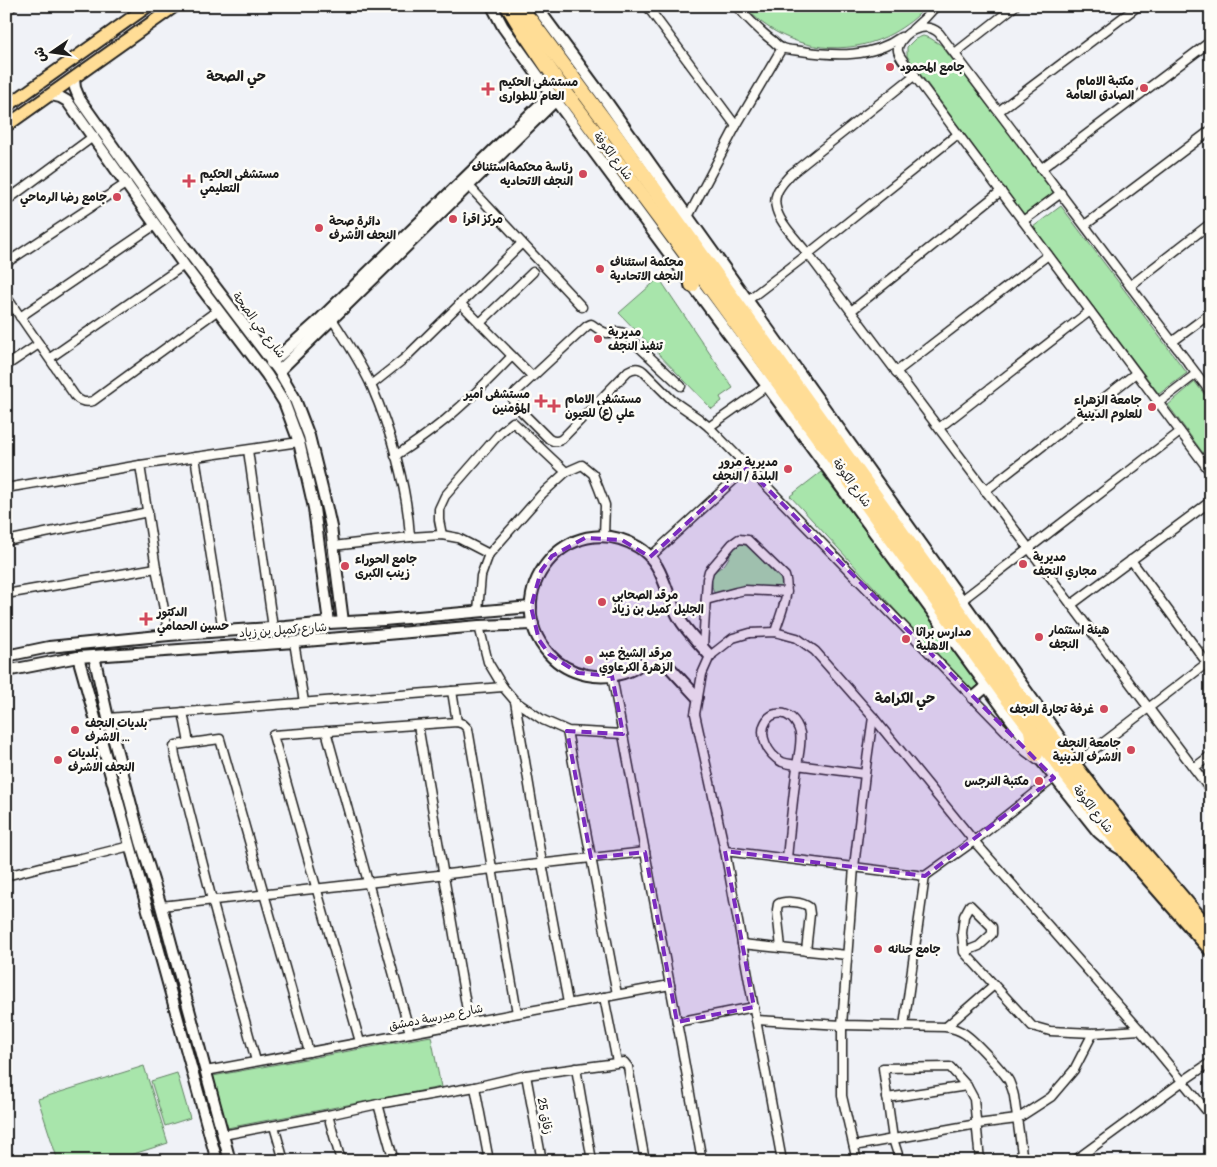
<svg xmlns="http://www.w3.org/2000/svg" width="1217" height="1167" font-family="Pangolin,'Playpen Sans Arabic',sans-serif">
<rect width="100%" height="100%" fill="#f0f2f7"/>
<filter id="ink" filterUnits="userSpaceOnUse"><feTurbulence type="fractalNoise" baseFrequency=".02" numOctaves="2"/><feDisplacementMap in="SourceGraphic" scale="10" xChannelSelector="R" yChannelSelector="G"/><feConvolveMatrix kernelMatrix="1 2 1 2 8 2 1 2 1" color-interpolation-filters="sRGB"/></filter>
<g filter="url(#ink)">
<!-- green -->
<g fill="#a8e5ab" stroke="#628064">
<path d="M746 6H926C917 18 905 26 893 33 854 55 805 52 768 27 760 22 752 14 745 7Z"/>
<polygon points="923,36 930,38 941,45 1055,193 1024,215 907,56 907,47 915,39"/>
<polygon points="1061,206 1187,373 1159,394 1033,227"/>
<polygon points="659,278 733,388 720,397 722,401 712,409 619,313"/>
<polygon points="1195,382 1211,403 1211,464 1168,405"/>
<polygon points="821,472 981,685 971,692 790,496"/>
<path d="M741 544 748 546 782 578V589L769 587 742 588 715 595C712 589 710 578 714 572 717 569 721 568 724 565 731 557 730 549 741 544Z"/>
<polygon points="431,1036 441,1087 227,1128 213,1076"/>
<polygon points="144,1066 168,1143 112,1161 58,1161 38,1099"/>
<polygon points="177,1073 190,1118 165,1126 151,1081"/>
</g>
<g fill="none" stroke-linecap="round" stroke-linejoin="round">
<defs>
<g id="street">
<polyline points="647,6 736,126"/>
<path d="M736 6C748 18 759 31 773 41 775 43 779 47 782 48 787 50 795 50 801 51 835 56 872 58 901 37"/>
<polyline points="6,11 13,6"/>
<polyline points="913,29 925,18 936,6"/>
<polyline points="955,53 1015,6"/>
<path d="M915 75 791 174C786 180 780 185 777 193 768 214 796 238 808 254L1211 791"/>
<polyline points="999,111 1138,6"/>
<polyline points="1042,168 1211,41"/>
<polyline points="468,185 582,307"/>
<polyline points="6,201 94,136"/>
<polyline points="688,217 736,126 782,48"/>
<polyline points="1023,221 1061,193"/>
<polyline points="1085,225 1211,130"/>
<polyline points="6,263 127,183"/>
<polyline points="1130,286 1211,223"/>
<path d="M6 296 75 396C80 402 85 403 93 401L218 310"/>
<polyline points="748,300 808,254 958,134"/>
<polyline points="460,303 532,376"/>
<polyline points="851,311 1001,191"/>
<polyline points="20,317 155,225"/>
<path d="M332 319C346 340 360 362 371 385 391 431 407 487 410 537"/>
<polyline points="480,323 533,272"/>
<polyline points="1172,342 1211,313"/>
<polyline points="50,358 184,265"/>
<polyline points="6,366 39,344"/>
<polyline points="896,372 1048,255"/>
<polyline points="371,385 405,358 522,243"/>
<path d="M681 386 624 333C617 330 614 333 607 333 601 332 596 327 591 324L587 326 516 392C512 397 512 401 515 405L549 439C554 442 558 442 562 439L628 371C633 368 638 367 643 371L672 400 698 418 709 427 1025 751 1037 760"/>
<path d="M1211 393 939 33C927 22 909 29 901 41 900 43 898 46 898 48 897 52 900 56 902 59L1211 473"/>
<polyline points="1158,403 1196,374"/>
<polyline points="709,427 767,386"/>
<polyline points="939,428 1090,311"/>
<polyline points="248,450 273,628"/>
<path d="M395 456C412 445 429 433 445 420 469 400 491 378 512 356"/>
<polyline points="195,457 223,631"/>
<polyline points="140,465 156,568 169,635"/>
<polyline points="6,488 140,465 299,442"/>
<polyline points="985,491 1136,373"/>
<polyline points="442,535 439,520 439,509 445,496 500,433 513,422 566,472"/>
<polyline points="6,541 148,512"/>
<polyline points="333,546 410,537 442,535 458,538 489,554"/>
<polyline points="650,557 747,468"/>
<polyline points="1131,560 1207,663"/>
<polyline points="6,594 156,568"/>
<polyline points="706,600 736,592 745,590 787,592"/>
<polyline points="962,600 1180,432"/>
<polyline points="1071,605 1211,501"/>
<polyline points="478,611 481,576 489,554 542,494 566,472 582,465 593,474 599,489 605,505 604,536"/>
<polyline points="479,626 488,662 503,687 515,701 543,720 568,731 623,734"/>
<polyline points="294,642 304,702"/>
<path d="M703 647 707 579 709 571 732 544 739 539 748 540 785 576C791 593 780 615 775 632"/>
<polyline points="6,648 8,655"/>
<polyline points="612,676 682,1049 702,1161"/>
<polyline points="452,691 457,722"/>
<polyline points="515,701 542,863 568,1003"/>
<polyline points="183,712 189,743"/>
<polyline points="108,718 503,687"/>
<polyline points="418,725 469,1022"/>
<polyline points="326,731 410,1033"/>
<polyline points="567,731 617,994"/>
<polyline points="1078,762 1211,660"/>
<polyline points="1194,768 1211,755"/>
<polyline points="725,851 925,876 974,841 1054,778"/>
<path d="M787 858C790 828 793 797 797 767 798 756 802 743 800 733 797 721 788 711 776 714 771 715 769 717 767 720 757 734 768 755 782 762 787 764 792 764 797 765L865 774"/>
<polyline points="6,876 52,864 82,858 130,846"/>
<polyline points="161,906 645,852"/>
<polyline points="742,944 847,955"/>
<path d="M781 948 777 910 778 904C785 900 803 902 809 907L810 914 806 951"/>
<polyline points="964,952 979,946 992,934 992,927 970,905 964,916 962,933 964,952 1032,1026 1050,1031 1093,1033 1140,1030"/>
<polyline points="604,997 617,1062"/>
<path d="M756 1020 842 1025 946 1027C953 1028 959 1030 965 1034 974 1040 1003 1071 1009 1081 1011 1086 1013 1091 1014 1096L1023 1161"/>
<polyline points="677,1022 754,1007"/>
<polyline points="904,1026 925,876"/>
<polyline points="946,1027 994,985"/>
<polyline points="360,1042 273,735 457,722 463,724 468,729 517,1013"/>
<polyline points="256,1061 212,900 175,755 174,747 176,745 220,739 309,1052"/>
<polyline points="576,1068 592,1161"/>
<polyline points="206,1071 670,985"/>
<polyline points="526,1075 542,1161"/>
<polyline points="475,1087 489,1161"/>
<polyline points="887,1098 967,1086"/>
<polyline points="378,1104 394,1161"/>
<polyline points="328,1115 341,1161"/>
<polyline points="274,1126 284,1161"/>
<polyline points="223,1135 328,1115 378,1104 475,1087 526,1075 624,1062 628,1067 645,1161"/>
<polyline points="854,1146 977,1124 1017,1119 1051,1097 1074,1070 1093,1033"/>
<polyline points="782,1161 725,851 695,714 702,674 710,656 733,638 750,633 775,632 797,638 815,651 873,717 974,841 1140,1030 1211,1116"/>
<polyline points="857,1161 842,1096 842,1025 854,867 865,774 873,717"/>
<polyline points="900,1161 893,1139 883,1068 950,1067 967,1086 974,1099 980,1161"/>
<polyline points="1074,1161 1183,1081 1211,1062"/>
</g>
<g id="secondary">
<polyline points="492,6 503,27 551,94 767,386 1043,763 1098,832 1111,843 1119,848"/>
<polyline points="536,6 606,101 688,217 1063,742"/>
<polyline points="1210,6 1211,8"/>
<polyline points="74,79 75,88 80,100 181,242 279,371 294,397 309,436 327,509 331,527 343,622"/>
<polyline points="51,95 60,97 67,101 184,265 267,375 284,402 299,442 314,508 329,623"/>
<polyline points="271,363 315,324 551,94"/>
<polyline points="279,371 556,100"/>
<polyline points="6,656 49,647 169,635 223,631 286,627 329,623 384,620 531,607"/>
<polyline points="94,656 108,718 141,842 161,906 230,1161"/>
<polyline points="78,657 84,678 217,1161"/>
<polyline points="6,671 78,657 294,642 479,626 533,624"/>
<path d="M697 697C690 689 682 681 674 672 671 669 667 664 663 661 651 653 640 667 629 671 602 682 569 676 549 654 496 595 568 505 638 547 664 562 665 594 679 618 687 632 700 644 710 656"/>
<polyline points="973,698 986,687"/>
</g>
<g id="primary">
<polyline points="6,107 148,6"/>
<polyline points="6,126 175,6"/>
</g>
<g id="highway">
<polyline points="508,6 522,29 560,85 690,260 1004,694 1126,852 1211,949"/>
<polyline points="518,6 531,21 616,136 1014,689 1136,844 1211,932"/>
<polyline points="690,261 692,285"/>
<polyline points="1031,731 1036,754"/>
</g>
</defs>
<!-- street casing -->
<use href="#street" stroke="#1c1c1c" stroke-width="11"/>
<!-- secondary casing -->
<use href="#secondary" stroke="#1c1c1c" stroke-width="14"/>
<!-- primary casing -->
<use href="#primary" stroke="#1c1c1c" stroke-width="15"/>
<!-- highway casing -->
<use href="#highway" stroke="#1c1c1c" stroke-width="18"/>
<!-- street -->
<use href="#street" stroke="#fdfcf7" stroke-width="8"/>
<!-- secondary -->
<use href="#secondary" stroke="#fdfcf7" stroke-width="10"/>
<!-- primary -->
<use href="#primary" stroke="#ffdd96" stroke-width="11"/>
<!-- highway -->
<use href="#highway" stroke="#ffdd96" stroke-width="14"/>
</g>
</g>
<!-- marked area -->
<path fill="#7b2cbf" fill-opacity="0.2" stroke="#7b2cbf" stroke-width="4" stroke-dasharray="10 6" stroke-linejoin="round" d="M747 468 1054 778 925 876 725 851 754 1007 677 1022 645 852 591 858 567 731 623 734 612 676 578 673 549 654 539 640 531 607 541 571 552 556 585 538 622 540 650 557Z"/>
<!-- markers -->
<g fill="#d1495b" stroke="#fdfcf7" stroke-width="2">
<circle cx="890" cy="67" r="5"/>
<circle cx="1144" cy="88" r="5"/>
<path d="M485.5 81.5h5v5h5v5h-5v5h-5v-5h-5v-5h5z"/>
<circle cx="583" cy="174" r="5"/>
<path d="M186.5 173.5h5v5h5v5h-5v5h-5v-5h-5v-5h5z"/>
<circle cx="117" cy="197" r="5"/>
<circle cx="453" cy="219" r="5"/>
<circle cx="319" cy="228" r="5"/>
<circle cx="600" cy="269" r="5"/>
<circle cx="598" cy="339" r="5"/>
<path d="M538.5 393.5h5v5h5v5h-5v5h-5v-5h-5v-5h5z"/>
<path d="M551.5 398.5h5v5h5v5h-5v5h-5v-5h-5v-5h5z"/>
<circle cx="1152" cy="407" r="5"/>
<circle cx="788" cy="469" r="5"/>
<circle cx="1023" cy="564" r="5"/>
<circle cx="345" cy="566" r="5"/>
<circle cx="602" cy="602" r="5"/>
<path d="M143.5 611.5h5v5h5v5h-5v5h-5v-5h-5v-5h5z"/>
<circle cx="1039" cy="637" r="5"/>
<circle cx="906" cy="639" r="5"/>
<circle cx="589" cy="660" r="5"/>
<circle cx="1104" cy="709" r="5"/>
<circle cx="75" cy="730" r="5"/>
<circle cx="1131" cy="750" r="5"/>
<circle cx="58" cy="760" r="5"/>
<circle cx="1039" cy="781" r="5"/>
<circle cx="878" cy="949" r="5"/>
</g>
<g text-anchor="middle" stroke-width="5" stroke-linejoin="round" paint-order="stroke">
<!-- poi labels -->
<g font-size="12" font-weight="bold" fill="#1c1c1c" stroke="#fdfcf7" text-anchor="start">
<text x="900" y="71">جامع المحمود</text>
<text x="1134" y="85" text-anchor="end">مكتبة الامام<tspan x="1134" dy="14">الصادق العامة</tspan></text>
<text x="499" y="86">مستشفى الحكيم<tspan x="499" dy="14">العام للطوارى</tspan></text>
<text x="573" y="171" text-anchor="end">رئاسة محكمةاستئناف<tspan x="573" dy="14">النجف الاتحاديه</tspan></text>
<text x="200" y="178">مستشفى الحكيم<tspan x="200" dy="14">التعليمي</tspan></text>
<text x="107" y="201" text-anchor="end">جامع رضا الرماحي</text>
<text x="463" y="223">مركز اقرأ</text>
<text x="329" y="225">دائرة صحة<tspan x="329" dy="14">النجف الأشرف</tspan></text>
<text x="610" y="266">محكمة استئناف<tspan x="610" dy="14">النجف الاتحادية</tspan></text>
<text x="608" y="336">مديرية<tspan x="608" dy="14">تنفيذ النجف</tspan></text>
<text x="530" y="398" text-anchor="end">مستشفى أمير<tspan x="530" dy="14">المؤمنين</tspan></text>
<text x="565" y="403">مستشفى الامام<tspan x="565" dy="14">علي (ع) للعيون</tspan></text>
<text x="1142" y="404" text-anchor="end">جامعة الزهراء<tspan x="1142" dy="14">للعلوم الدينية</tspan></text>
<text x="778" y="466" text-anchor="end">مديرية مرور<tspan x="778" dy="14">البلدة / النجف</tspan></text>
<text x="1033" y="561">مديرية<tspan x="1033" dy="14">مجاري النجف</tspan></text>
<text x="355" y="563">جامع الحوراء<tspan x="355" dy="14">زينب الكبرى</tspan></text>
<text x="612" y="599">مرقد الصحابي<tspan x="612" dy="14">الجليل كميل بن زياد</tspan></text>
<text x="157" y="616">الدكتور<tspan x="157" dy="14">حسين الحمامي</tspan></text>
<text x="1049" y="634">هيئة استثمار<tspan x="1049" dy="14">النجف</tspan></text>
<text x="916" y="636">مدارس براثا<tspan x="916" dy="14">الاهلية</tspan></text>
<text x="599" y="657">مرقد الشيخ عبد<tspan x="599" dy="14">الزهرة الكرعاوي</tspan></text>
<text x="1094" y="713" text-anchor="end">غرفة تجارة النجف</text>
<text x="85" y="727">بلديات النجف<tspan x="85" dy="14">الاشرف ...</tspan></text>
<text x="1121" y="747" text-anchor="end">جامعة النجف<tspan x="1121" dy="14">الاشرف الدينية</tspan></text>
<text x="68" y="757">بلديات<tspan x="68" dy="14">النجف الاشرف</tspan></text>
<text x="1029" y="785" text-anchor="end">مكتبة النرجس</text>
<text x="888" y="953">جامع حنانه</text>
</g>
<!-- street labels -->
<g font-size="12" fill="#1c1c1c" stroke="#fdfcf7">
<text transform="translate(613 156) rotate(53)" y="4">شارع الكوفة</text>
<text transform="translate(259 325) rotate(53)" y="4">شارع حي الصحة</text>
<text transform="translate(852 483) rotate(54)" y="4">شارع الكوفة</text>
<text transform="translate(283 630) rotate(-4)" y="4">شارع كميل بن زياد</text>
<text transform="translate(1093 809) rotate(52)" y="4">شارع الكوفة</text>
<text transform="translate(436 1017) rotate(-11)" y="4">شارع مدرسة دمشق</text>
<text transform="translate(545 1116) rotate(79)" y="4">زقاق 25</text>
</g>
<!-- neighbourhood labels -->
<g font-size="14" font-weight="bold" fill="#1c1c1c" stroke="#fdfcf7">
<text x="236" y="81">حي الصحة</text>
<text x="905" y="703">حي الكرامة</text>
</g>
</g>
<!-- margin -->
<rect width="1217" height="1167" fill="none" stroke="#fdfcf7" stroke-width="25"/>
<rect x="12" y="12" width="1192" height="1142" fill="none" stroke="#1c1c1c" stroke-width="2" filter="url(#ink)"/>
<!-- north arrow -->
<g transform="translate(52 52) rotate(257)" stroke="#fdfcf7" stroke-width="4" paint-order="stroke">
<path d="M0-4L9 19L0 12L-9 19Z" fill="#1c1c1c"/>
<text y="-8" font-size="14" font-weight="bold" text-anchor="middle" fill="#1c1c1c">ش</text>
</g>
</svg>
